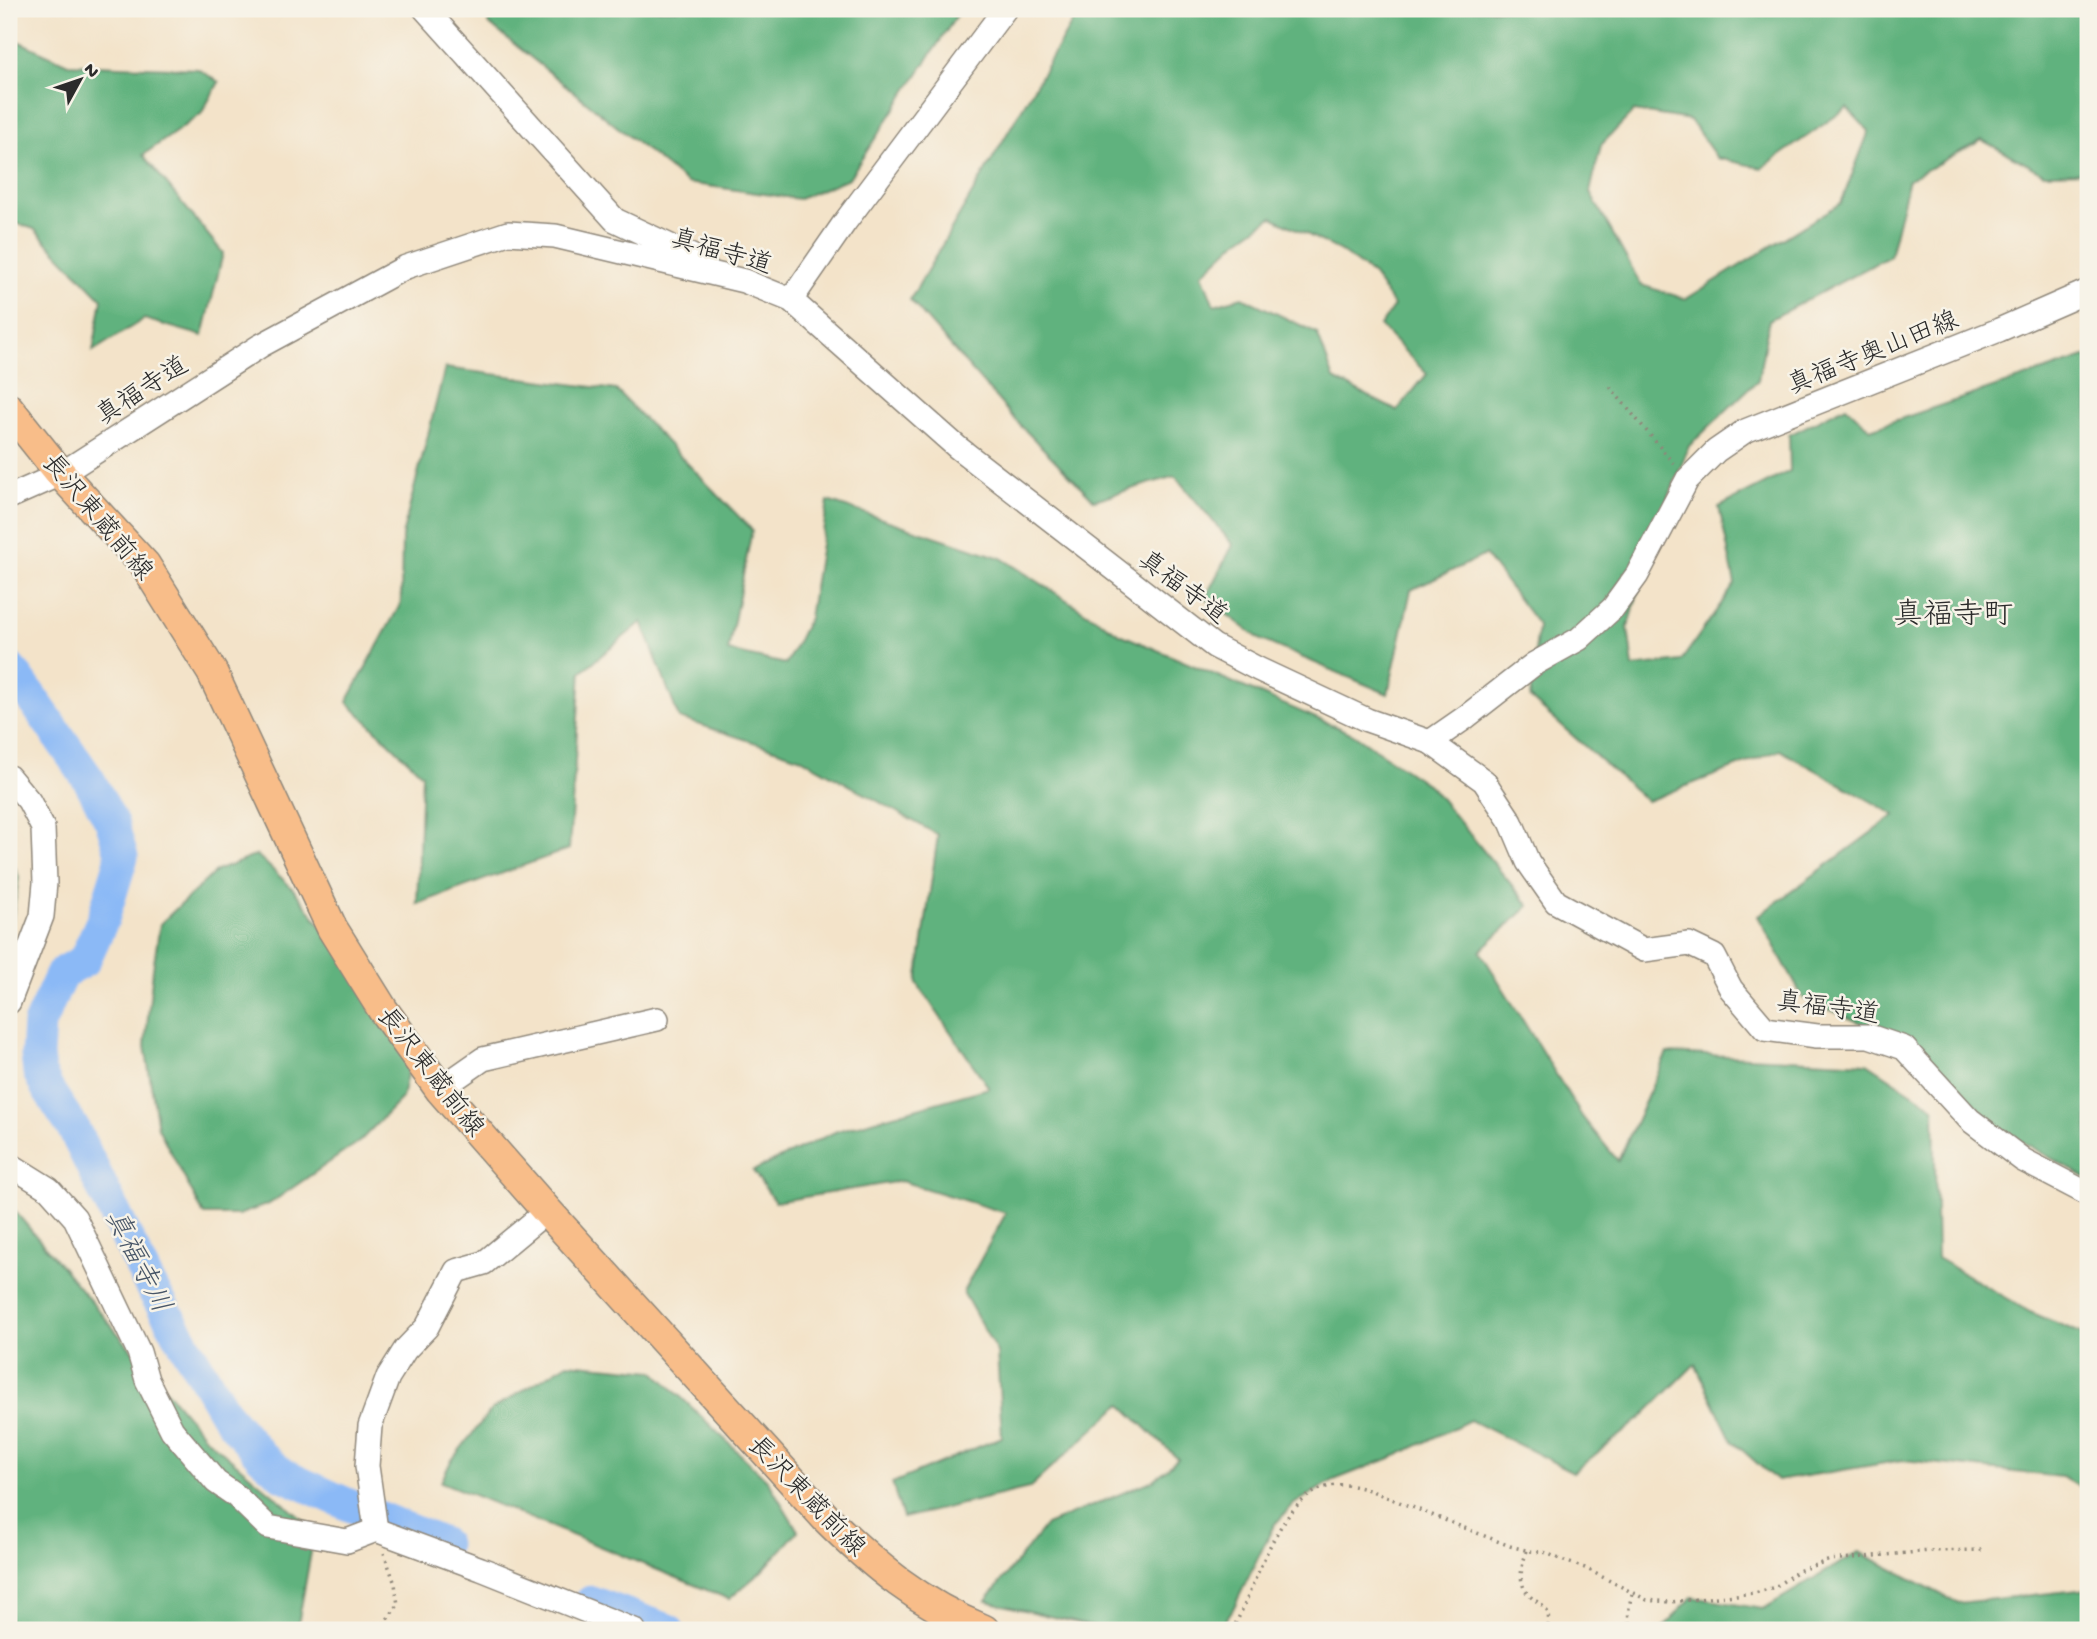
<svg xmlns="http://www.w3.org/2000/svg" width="2097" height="1639" font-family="'Gochi Hand','Klee One',sans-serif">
<rect width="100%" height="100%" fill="#f7f3e8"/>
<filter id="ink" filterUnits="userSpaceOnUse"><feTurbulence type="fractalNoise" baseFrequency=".0143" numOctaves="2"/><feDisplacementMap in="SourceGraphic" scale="14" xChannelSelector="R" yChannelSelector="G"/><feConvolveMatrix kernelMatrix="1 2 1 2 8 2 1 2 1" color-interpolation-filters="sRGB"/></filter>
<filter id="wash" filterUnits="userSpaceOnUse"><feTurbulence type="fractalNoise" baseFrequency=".00686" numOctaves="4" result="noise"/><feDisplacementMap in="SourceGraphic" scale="28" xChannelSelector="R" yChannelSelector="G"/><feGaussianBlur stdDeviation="1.57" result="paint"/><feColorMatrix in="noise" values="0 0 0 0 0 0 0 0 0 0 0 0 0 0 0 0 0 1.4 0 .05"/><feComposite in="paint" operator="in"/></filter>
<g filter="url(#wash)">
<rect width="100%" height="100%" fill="#f3e3c9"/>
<!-- forest -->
<g fill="#60b27e" stroke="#466e54" stroke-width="2" fill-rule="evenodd">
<polygon points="491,9 961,9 849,178 799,199 687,183 488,23"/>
<path d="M1080 9H2088V172L2043 173 1982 140 1909 179 1890 256 1769 320 1758 380 1689 446 1657 527 1628 627 1633 667 1681 661 1735 584 1719 507 1790 471 1789 435 1846 406 1870 429 2088 356V1179L1998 1128 1909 1044 1803 998 1758 916 1895 815 1780 750 1647 801 1530 698 1538 625 1485 555 1411 590 1388 694 1261 640 1205 598 1233 545 1175 476 1094 500 1018 423 910 300ZM1847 108 1869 131 1841 203 1686 299 1641 285 1590 192 1601 145 1634 111 1690 120 1717 158 1762 168ZM1272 217 1339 250 1373 275 1394 306 1380 326 1427 374 1397 411 1334 379 1317 333 1242 297 1214 305 1202 274 1236 242Z"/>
<polygon points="9,37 68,64 198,69 219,82 201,114 143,155 223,253 203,336 144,319 93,351 102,299 34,229 9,221"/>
<polygon points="445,368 616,390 752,530 728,651 786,664 809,618 828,501 1001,558 1120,634 1353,734 1431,787 1529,906 1480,951 1583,1118 1618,1161 1667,1053 1867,1063 1934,1107 1937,1258 2030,1312 2088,1336 2088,1491 2061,1477 1903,1460 1777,1481 1732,1441 1695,1364 1641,1418 1573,1472 1470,1420 1398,1455 1334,1480 1294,1504 1274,1525 1233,1609 1219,1630 1107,1630 986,1601 1046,1525 1154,1480 1178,1459 1121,1404 1029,1488 903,1518 892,1483 1002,1437 997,1352 963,1292 1006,1213 901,1181 775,1202 753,1171 837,1131 989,1088 917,983 938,835 799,757 679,718 642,622 581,672 569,849 417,904 422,774 347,702 401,603 402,536"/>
<polygon points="9,855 19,877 9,940"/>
<polygon points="257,855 293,889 372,992 409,1065 402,1098 360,1141 269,1204 238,1215 204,1215 158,1128 145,1046 153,969 160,924 216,871"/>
<polygon points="9,1204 205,1437 315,1530 297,1630 9,1630"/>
<polygon points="568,1363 654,1371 768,1481 798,1531 763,1570 729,1599 441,1482 451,1461 491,1410"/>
<polygon points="1859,1552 1958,1603 2088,1589 2088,1630 1661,1630 1692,1597 1763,1609"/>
</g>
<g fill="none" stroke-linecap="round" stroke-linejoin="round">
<!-- river -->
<g stroke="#8bb9f6" stroke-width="33">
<polyline points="9,668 18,678 89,780 112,823 122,857 103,919 84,961 62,973 39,1024 37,1055 39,1072 48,1090 73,1128 149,1283 226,1415 262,1457 283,1475 349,1505 443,1544"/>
<polyline points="591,1602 668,1630"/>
</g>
</g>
</g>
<g filter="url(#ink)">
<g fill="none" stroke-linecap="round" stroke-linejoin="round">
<defs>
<g id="minor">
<polyline points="425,9 615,220 700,260"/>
<polyline points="791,300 845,222 1005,9"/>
<polyline points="9,497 61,474 260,346 406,267 508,233 555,236 744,281 791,300 957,447 1214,646 1258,669 1367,720 1430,742 1484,781 1511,822 1528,862 1556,902 1644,950 1689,944 1714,956 1731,989 1765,1029 1817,1036 1869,1036 1904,1048 1970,1120 2023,1160 2088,1194"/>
<polyline points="1430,742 1466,717 1534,664 1579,639 1613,608 1637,575 1687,480 1716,451 1745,431 1999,330 2088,291"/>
<polyline points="9,777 29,801 43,828 45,883 42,916 9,1002"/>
<polyline points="440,1089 483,1059 657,1019"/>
<polyline points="9,1164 49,1189 75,1218 139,1352 147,1380 172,1430 216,1482 235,1495 268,1527 347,1541 376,1530 481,1569 634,1630"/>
<polyline points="376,1530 367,1466 370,1426 388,1377 405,1350 427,1327 456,1271 484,1263 547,1211"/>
</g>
<path id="major" d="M9 409 61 474 145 565 212 672 332 928 383 1010 440 1089 547 1211 825 1517C873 1565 920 1604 984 1630"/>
</defs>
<!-- minor casing -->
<use href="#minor" stroke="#8f877a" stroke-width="26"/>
<!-- major casing -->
<use href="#major" stroke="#8f877a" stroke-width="33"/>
<!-- path -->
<g stroke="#8f877a" stroke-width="3.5" stroke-dasharray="2 5" stroke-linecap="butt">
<polyline points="1610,387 1674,464"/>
<path d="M1527 1551C1521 1567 1516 1584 1532 1598 1537 1602 1545 1606 1548 1613 1549 1618 1548 1625 1548 1630"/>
<polyline points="379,1630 398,1605 395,1584 384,1553"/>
<path d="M1232 1630C1257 1588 1277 1490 1337 1485 1348 1484 1358 1487 1369 1490L1510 1546 1529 1551 1544 1552 1564 1561 1585 1568 1647 1600 1670 1602 1755 1593 1775 1587 1798 1571 1830 1560 1930 1551 1984 1550"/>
<path d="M1632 1630C1626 1618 1629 1606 1632 1594"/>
</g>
<!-- minor -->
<use href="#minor" stroke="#fff" stroke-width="23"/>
<!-- major -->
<use href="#major" stroke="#f8bd89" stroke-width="30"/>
</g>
</g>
<g text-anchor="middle" stroke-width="5" stroke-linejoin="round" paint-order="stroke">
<!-- street labels -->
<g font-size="26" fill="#2b2b2b" stroke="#f7f3e8">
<text transform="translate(722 250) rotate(16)" y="9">真福寺道</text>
<text transform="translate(1872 351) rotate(-22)" y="9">真福寺奥山田線</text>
<text transform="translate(141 389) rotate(-33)" y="9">真福寺道</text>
<text transform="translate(99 516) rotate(50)" y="9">長沢東蔵前線</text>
<text transform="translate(1184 586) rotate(37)" y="9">真福寺道</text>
<text transform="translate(1828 1006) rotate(8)" y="9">真福寺道</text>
<text transform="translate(432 1071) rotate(52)" y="9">長沢東蔵前線</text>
<text transform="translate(808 1495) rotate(46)" y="9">長沢東蔵前線</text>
</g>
<!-- water labels -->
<g font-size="28" font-style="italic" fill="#485668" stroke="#f7f3e8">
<text transform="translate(140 1260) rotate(63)" y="10">真福寺川</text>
</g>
<!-- quarter labels -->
<g font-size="30" fill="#2b2b2b" stroke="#f7f3e8">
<text x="1953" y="623">真福寺町</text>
</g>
</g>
<!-- margin -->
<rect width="2097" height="1639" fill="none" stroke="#f7f3e8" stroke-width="35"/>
<!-- north arrow -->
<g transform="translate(80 80) rotate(50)" stroke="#f7f3e8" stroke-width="5" paint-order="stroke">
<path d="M0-5L12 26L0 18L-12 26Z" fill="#2b2b2b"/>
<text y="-10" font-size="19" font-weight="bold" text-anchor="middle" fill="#2b2b2b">N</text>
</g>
</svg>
